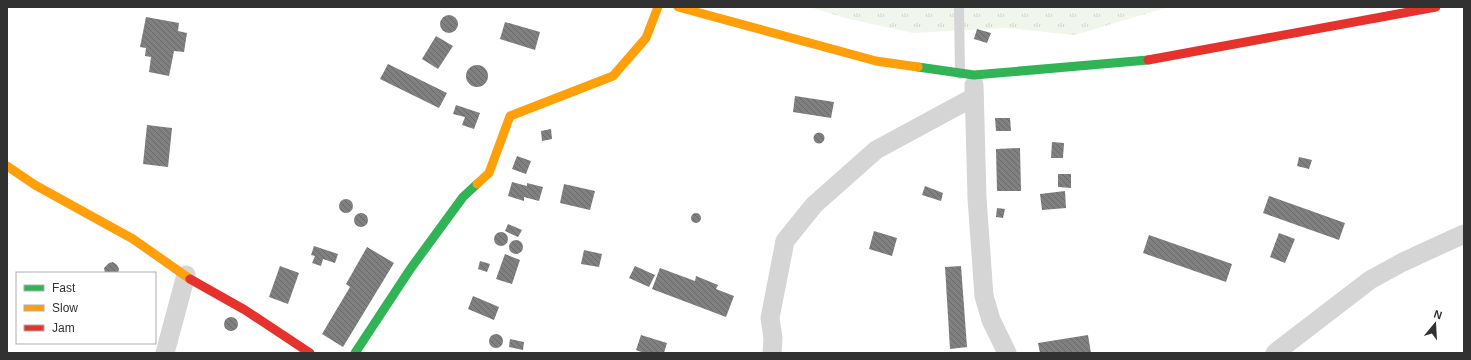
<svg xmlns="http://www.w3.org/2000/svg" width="1471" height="360" font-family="Helvetica,sans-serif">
<defs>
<pattern id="grass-tufts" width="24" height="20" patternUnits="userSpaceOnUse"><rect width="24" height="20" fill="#f1f6ed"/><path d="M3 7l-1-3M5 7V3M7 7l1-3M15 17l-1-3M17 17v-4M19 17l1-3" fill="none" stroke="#cfd3cc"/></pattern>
<pattern id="building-back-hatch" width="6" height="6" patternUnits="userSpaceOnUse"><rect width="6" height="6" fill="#808080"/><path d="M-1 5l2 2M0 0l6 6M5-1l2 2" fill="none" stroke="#696969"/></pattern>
</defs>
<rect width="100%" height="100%" fill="#fff"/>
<!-- grass -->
<polygon fill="url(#grass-tufts)" points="810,7 1168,7 1075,35 1007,28 913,33 845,18"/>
<!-- building -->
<g fill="url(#building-back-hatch)">
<circle cx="449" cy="24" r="9"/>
<polygon points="146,17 179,23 178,31 187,33 184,52 174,51 169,76 149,72 151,57 145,56 146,48 140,47"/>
<polygon points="505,22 540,32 535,50 500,39"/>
<polygon points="977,29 991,33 987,43 974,39"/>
<polygon points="436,36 453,46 438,69 422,59"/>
<polygon points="388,64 447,93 439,108 380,79"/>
<circle cx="477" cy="76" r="11"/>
<polygon points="795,96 834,102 831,118 793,112"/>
<polygon points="456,105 480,113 474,129 462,125 465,117 453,114"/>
<polygon points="995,118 1010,118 1011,131 996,131"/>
<polygon points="147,125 172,128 168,167 143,164"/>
<polygon points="551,129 552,139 542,141 541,131"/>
<circle cx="819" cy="138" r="5.5"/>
<polygon points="1052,142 1064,143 1063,158 1051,158"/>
<polygon points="1020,148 1021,191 997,191 996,149"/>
<polygon points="517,156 531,161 526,174 512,169"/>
<polygon points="1299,157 1312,160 1309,169 1297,166"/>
<polygon points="1058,174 1071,174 1071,188 1058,187"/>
<polygon points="512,182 527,186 527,183 543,187 539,201 524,197 524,201 508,196"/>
<polygon points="564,184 595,191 590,210 560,203"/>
<polygon points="925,186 943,193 941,201 922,195"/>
<polygon points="1065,191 1066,208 1042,210 1040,194"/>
<polygon points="1269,196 1345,223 1339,240 1263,213"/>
<circle cx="346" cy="206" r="7"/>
<polygon points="997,208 1005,209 1003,218 996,217"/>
<circle cx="696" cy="218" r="5"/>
<circle cx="361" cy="220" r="7"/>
<polygon points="508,224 522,230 518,237 505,231"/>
<polygon points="874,231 897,238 892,256 869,249"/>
<circle cx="501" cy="239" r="7"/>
<polygon points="1279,233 1295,239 1285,263 1270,257"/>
<polygon points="1149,235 1232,264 1226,282 1143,253"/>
<circle cx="516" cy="247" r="7"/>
<polygon points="314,246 338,254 335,263 323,259 321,266 312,263 315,256 311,255"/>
<polygon points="367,247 394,263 343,347 322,334 350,287 346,284"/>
<polygon points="584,250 602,254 599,267 581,264"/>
<polygon points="505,254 520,260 512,284 496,279"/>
<polygon points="480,261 490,264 487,272 478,269"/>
<polygon points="109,263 113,262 117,265 119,269 118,273 105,273 104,268"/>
<polygon points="280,266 299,273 288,304 269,297"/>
<polygon points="635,266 655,275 649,287 629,278"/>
<polygon points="961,266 967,347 950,349 945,267"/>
<polygon points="660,268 695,281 696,276 718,285 716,289 734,296 726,317 652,289"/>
<polygon points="473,296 499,307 494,320 468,309"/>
<circle cx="231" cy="324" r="7"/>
<circle cx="496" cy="341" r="7"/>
<polygon points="641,335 667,343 664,353 644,353 636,350"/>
<polygon points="1088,335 1091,353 1040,353 1038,343"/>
<polygon points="510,339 524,342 523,350 509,347"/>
</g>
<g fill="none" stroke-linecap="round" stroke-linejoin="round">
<!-- lane -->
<polyline stroke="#d5d5d5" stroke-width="10" points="959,7 960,74"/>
<!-- street -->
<g stroke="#d5d5d5" stroke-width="19">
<polyline points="974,85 977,198 984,296 991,320 1007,353"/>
<polyline points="165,353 186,275"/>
<polyline points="772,353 773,338 770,318 785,241 814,205 876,150 974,97"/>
<polyline points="1275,353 1370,280 1403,262 1464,234"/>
</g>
<!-- fast -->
<g stroke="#30b455" stroke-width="9">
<polyline points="918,67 974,75 1148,60"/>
<polyline points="355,353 411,268 463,197 477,184"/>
</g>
<!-- slow -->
<g stroke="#ff9f0a" stroke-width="9">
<polyline points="678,7 876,61 918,67"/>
<polyline points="7,166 35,185 133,239 190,279"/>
<polyline points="477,184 489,173 510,116 613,76 646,38 658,7"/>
</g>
<!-- jam -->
<g stroke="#e5322d" stroke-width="9">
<polyline points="1148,60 1436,7"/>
<polyline points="190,279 245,310 310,353"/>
</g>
</g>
<!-- border -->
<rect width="1471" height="360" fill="none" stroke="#313131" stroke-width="16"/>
<!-- legend -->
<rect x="16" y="272" width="140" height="72" fill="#ffffff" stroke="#adadad"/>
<rect x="24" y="285" width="20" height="6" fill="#30b455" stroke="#adadad"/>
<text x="52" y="292" font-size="12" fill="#313131">Fast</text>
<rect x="24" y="305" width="20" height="6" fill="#ff9f0a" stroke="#adadad"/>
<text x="52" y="312" font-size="12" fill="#313131">Slow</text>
<rect x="24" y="325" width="20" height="6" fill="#e5322d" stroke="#adadad"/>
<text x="52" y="332" font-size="12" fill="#313131">Jam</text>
<!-- north arrow -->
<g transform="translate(1435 324) rotate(18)" stroke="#ffffff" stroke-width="3" paint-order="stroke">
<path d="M0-3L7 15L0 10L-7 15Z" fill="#313131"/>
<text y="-6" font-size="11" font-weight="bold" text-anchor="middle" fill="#313131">N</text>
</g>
</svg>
